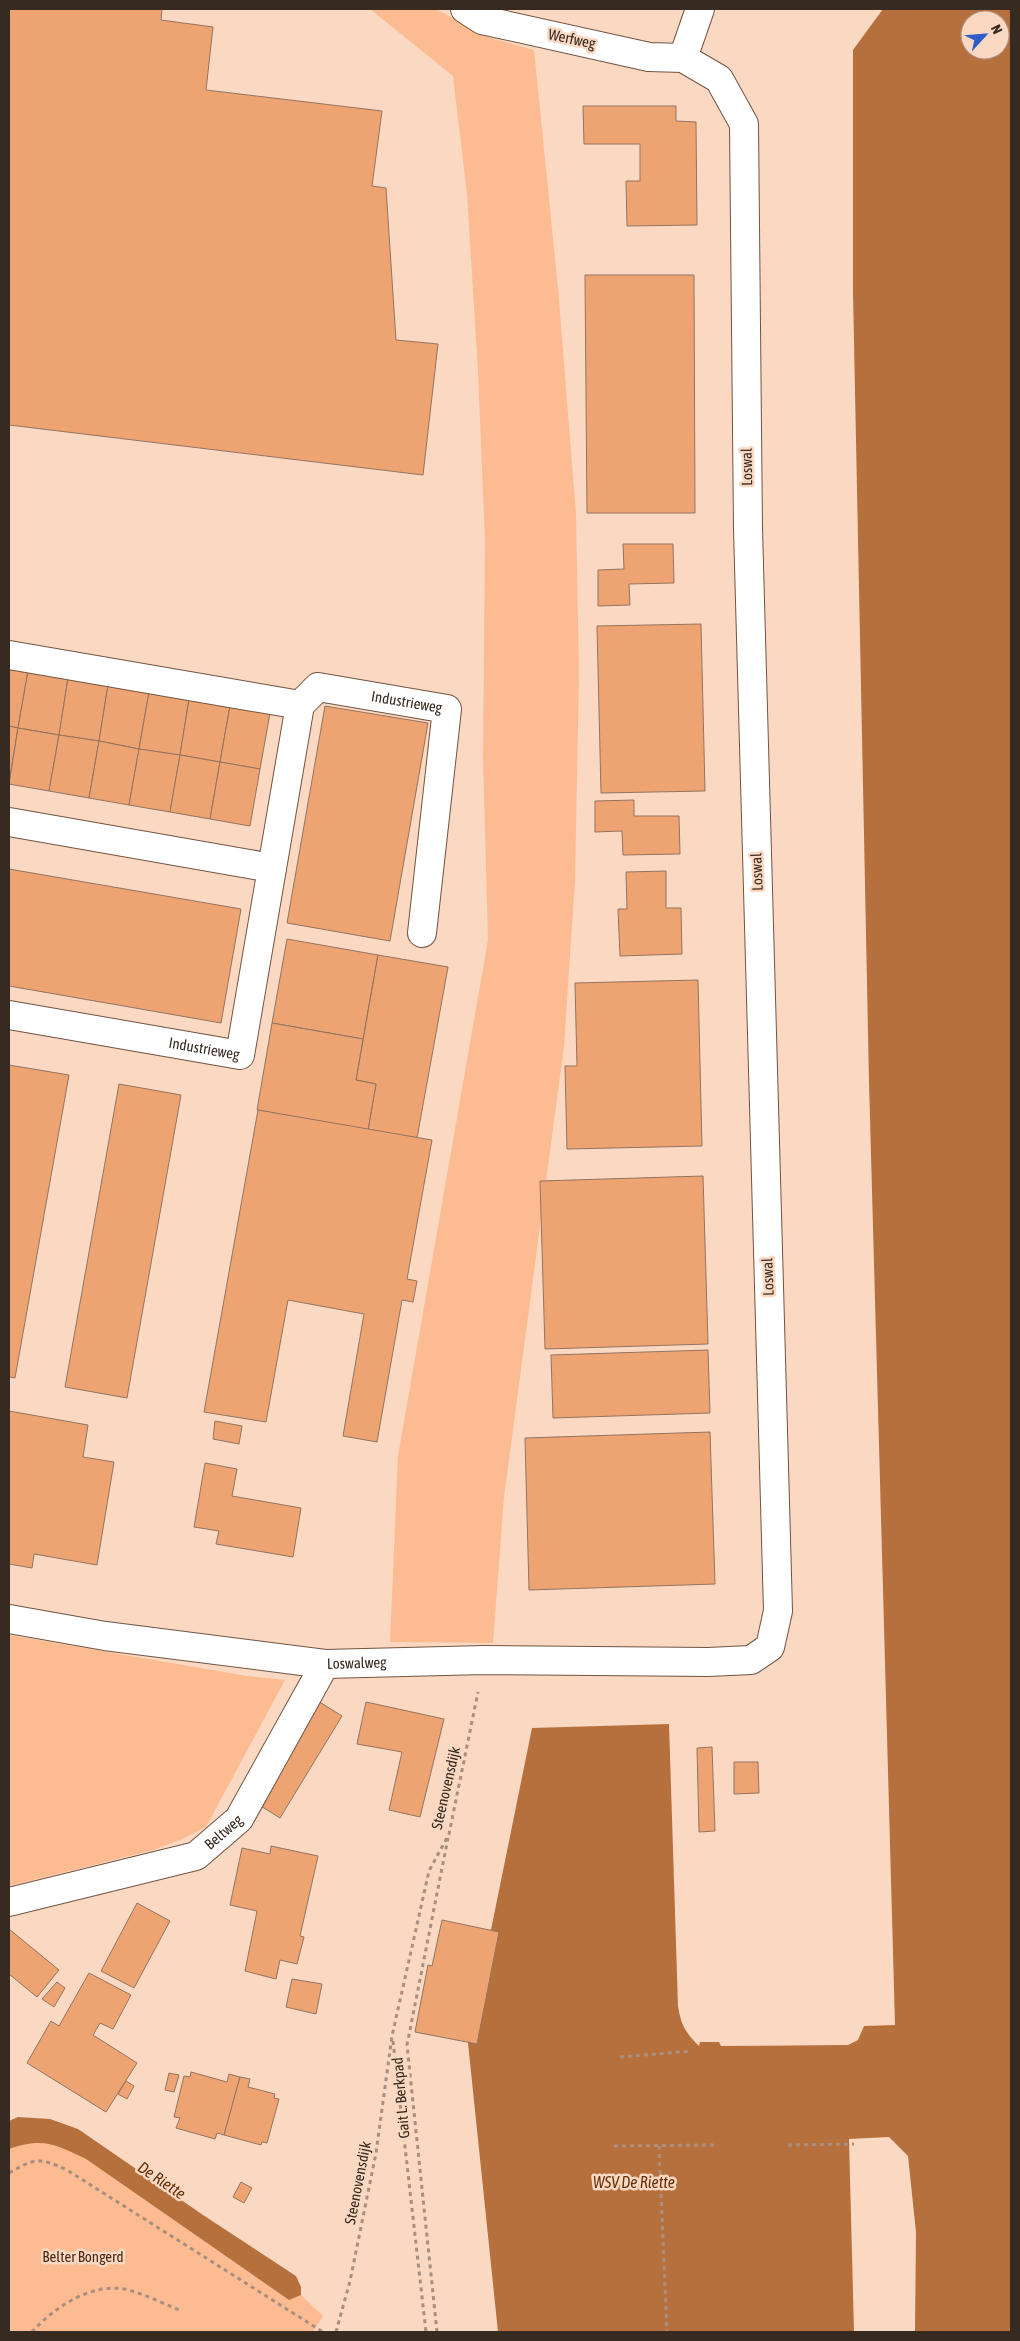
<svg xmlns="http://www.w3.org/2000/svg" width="1020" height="2341" font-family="'Asap Condensed',sans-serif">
<rect width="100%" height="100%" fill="#fbd8c2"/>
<!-- green -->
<g fill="#fcbb90">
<polygon points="370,9 436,9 487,37 534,50 558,288 576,514 579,674 575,880 564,1046 504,1497 493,1643 390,1642 398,1456 488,940 483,758 485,541 478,371 467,194 453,76"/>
<polygon points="9,1635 247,1676 285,1680 206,1827 180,1840 153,1850 9,1886"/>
<polygon points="28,2142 55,2144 86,2159 289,2300 301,2295 323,2316 313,2332 9,2332 9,2149"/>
</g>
<!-- water -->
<g fill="#b6703e" fill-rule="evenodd">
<path d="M883 9H1011V2332H915L916 2232 908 2156 889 2137 849 2139 854 2332H498L468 2043 532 1728 669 1724 678 2006C681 2025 685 2032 699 2046L700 2042H719L721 2046 848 2045 858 2040 864 2026 895 2025 869 1082 853 292V50ZM970 20H1000V50H970Z"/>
<path d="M18 2117 50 2119 78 2129 203 2215 296 2276 301 2287V2295L289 2300 86 2159C55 2144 43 2137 9 2149V2121Z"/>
</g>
<!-- building -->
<g fill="#eea472" stroke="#937460">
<polygon points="9,9 162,9 161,20 213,27 206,90 382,111 372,186 386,188 396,340 438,344 423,475 9,425"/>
<polygon points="583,106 676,106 676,121 696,122 697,225 627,226 626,181 640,181 640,144 584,144"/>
<polygon points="585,275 694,275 695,513 587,513"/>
<polygon points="623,544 673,544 674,583 629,584 630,605 598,606 598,570 624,569"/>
<polygon points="701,624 705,791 601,793 597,626"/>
<polygon points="9,667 28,671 18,728 9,726"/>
<polygon points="28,671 68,678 59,735 18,728"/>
<polygon points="68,678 108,685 99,741 59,735"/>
<polygon points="108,685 149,692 139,749 99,741"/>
<polygon points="149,692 189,699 180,755 139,749"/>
<polygon points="189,699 230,706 220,762 180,755"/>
<polygon points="230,706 270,713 260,769 220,762"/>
<polygon points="325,706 428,723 390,941 287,923"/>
<polygon points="9,726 18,728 9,783"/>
<polygon points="18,728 59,735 49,791 9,784"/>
<polygon points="59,735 99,741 89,798 49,791"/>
<polygon points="99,741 139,749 129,805 89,798"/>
<polygon points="139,749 180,755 170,812 129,805"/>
<polygon points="180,755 220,762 210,819 170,812"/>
<polygon points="220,762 260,769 250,826 210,819"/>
<polygon points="634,800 634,816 679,816 680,854 623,855 622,831 595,832 595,801"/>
<polygon points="9,869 241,909 221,1023 9,986"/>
<polygon points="666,871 666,908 681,908 682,954 620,956 618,909 627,909 626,872"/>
<polygon points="287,939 378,955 363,1039 272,1023"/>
<polygon points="378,955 448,967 417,1138 368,1130 376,1084 356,1080"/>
<polygon points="698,980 702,1146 567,1149 565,1066 577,1066 575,983"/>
<polygon points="272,1023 363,1039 356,1080 376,1084 368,1130 257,1110"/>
<polygon points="9,1065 69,1075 15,1378 9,1377"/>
<polygon points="119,1084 181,1095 127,1398 65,1387"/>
<polygon points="258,1110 432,1140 407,1279 417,1281 413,1302 402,1300 377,1442 343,1436 364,1314 288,1300 266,1422 204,1412"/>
<polygon points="703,1176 708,1344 545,1349 540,1181"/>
<polygon points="708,1350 710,1413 553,1418 551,1355"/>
<polygon points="9,1411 88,1425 83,1457 114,1462 97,1565 34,1554 32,1568 9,1564"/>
<polygon points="215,1421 242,1426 239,1444 213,1439"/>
<polygon points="710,1432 715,1584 529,1590 525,1438"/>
<polygon points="205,1463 237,1469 232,1496 301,1508 293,1557 216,1544 219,1531 194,1527"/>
<polygon points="318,1701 342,1716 280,1818 256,1803"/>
<polygon points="366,1702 444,1719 420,1817 389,1810 402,1752 357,1744"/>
<polygon points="712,1747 715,1831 699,1832 697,1748"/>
<polygon points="734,1762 758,1762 759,1793 734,1794"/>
<polygon points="271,1846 318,1856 300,1936 304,1937 297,1964 280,1960 276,1979 245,1971 257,1911 230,1905 242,1848 270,1854"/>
<polygon points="137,1903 170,1921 134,1988 101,1971"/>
<polygon points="442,1920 499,1932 477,2044 415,2032 428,1965 432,1966"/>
<polygon points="9,1929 59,1970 37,1997 9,1974"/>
<polygon points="89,1973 131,1995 113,2029 100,2023 93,2035 137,2063 106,2112 27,2063 51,2021 59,2026"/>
<polygon points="292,1979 322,1984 316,2014 286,2007"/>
<polygon points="57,1982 65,1988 54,2007 42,1999"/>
<polygon points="191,2072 227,2082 229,2074 240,2077 224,2135 217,2133 215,2139 176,2128 180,2118 174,2117 184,2076 190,2077"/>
<polygon points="169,2073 179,2075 174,2092 165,2090"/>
<polygon points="240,2077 250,2079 248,2087 275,2094 274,2098 279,2099 267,2143 262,2142 261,2145 224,2135"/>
<polygon points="126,2081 134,2086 127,2099 118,2094"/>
<polygon points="241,2182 252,2188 244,2203 233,2197"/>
</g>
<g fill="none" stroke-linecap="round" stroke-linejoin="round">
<defs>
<g id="minor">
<polyline points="683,58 700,9"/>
<polyline points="9,655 300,705"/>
<polyline points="9,822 272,868"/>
<path id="s1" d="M9 1015 240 1055 300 705 318 687 447 709 422 933"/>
<path id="s2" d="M9 1619 105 1636 325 1664 485 1660 708 1662 751 1660 770 1647 778 1611 748 529 744 124 719 79 683 58 649 57 482 20 465 9"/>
<path id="s3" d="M9 1902 196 1856 239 1819 325 1664"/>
</g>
</defs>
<!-- minor casing -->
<use href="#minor" stroke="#715441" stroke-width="30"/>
<!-- path -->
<g stroke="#a98f7f" stroke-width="3" stroke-dasharray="4 4" stroke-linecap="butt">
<polyline points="393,2041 426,2332"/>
<polyline points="620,2057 692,2051"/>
<polyline points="788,2145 854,2144"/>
<polyline points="614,2146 715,2145"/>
<polyline points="659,2146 667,2332"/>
<path d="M9 2173C35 2158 39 2157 67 2170L323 2332"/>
<path d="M32 2332C54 2307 96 2279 132 2291 149 2296 166 2305 182 2311"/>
<polyline points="336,2332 350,2281 376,2153 392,2036 429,1871 449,1834 478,1692"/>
<polyline points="437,2332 407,2045 448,1838"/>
</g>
<!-- minor -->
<use href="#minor" stroke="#fff" stroke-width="28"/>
</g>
<g text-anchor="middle" stroke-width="5" stroke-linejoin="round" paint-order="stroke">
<!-- street labels -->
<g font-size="15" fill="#372a21" stroke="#fbd8c2">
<text transform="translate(572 39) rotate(12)" y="5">Werfweg</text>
<text transform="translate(747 467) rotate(-91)" y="5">Loswal</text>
<text dy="5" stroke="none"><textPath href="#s1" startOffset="705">Industrieweg</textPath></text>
<text transform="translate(757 872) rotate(-92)" y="5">Loswal</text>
<text dy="5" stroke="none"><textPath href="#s1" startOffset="198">Industrieweg</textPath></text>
<text transform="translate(768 1277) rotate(-92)" y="5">Loswal</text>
<text dy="5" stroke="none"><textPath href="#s2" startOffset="351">Loswalweg</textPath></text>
<text transform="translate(446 1788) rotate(-77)" y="5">Steenovensdijk</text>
<text dy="5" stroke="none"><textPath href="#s3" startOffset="229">Beltweg</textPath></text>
<text transform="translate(401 2098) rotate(-95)" y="5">Gait L. Berkpad</text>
<text transform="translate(358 2183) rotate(-79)" y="5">Steenovensdijk</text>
</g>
<!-- park labels -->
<g font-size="15" fill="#472813" stroke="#fbd8c2">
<text x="83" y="2262">Belter Bongerd</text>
</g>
<!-- water labels -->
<g font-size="16" font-style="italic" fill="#61310b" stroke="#fbd8c2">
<text transform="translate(162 2180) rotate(34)" y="6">De Riette</text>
<text x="634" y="2188">WSV De Riette</text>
</g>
</g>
<!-- border -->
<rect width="1020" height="2341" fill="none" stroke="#372a21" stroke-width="20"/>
<!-- north arrow -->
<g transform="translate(985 35) rotate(64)"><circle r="24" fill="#fbd8c2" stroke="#ad9282"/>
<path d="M0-4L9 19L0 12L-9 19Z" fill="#2f5bcb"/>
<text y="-8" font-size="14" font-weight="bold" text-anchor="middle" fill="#372a21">N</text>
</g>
</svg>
